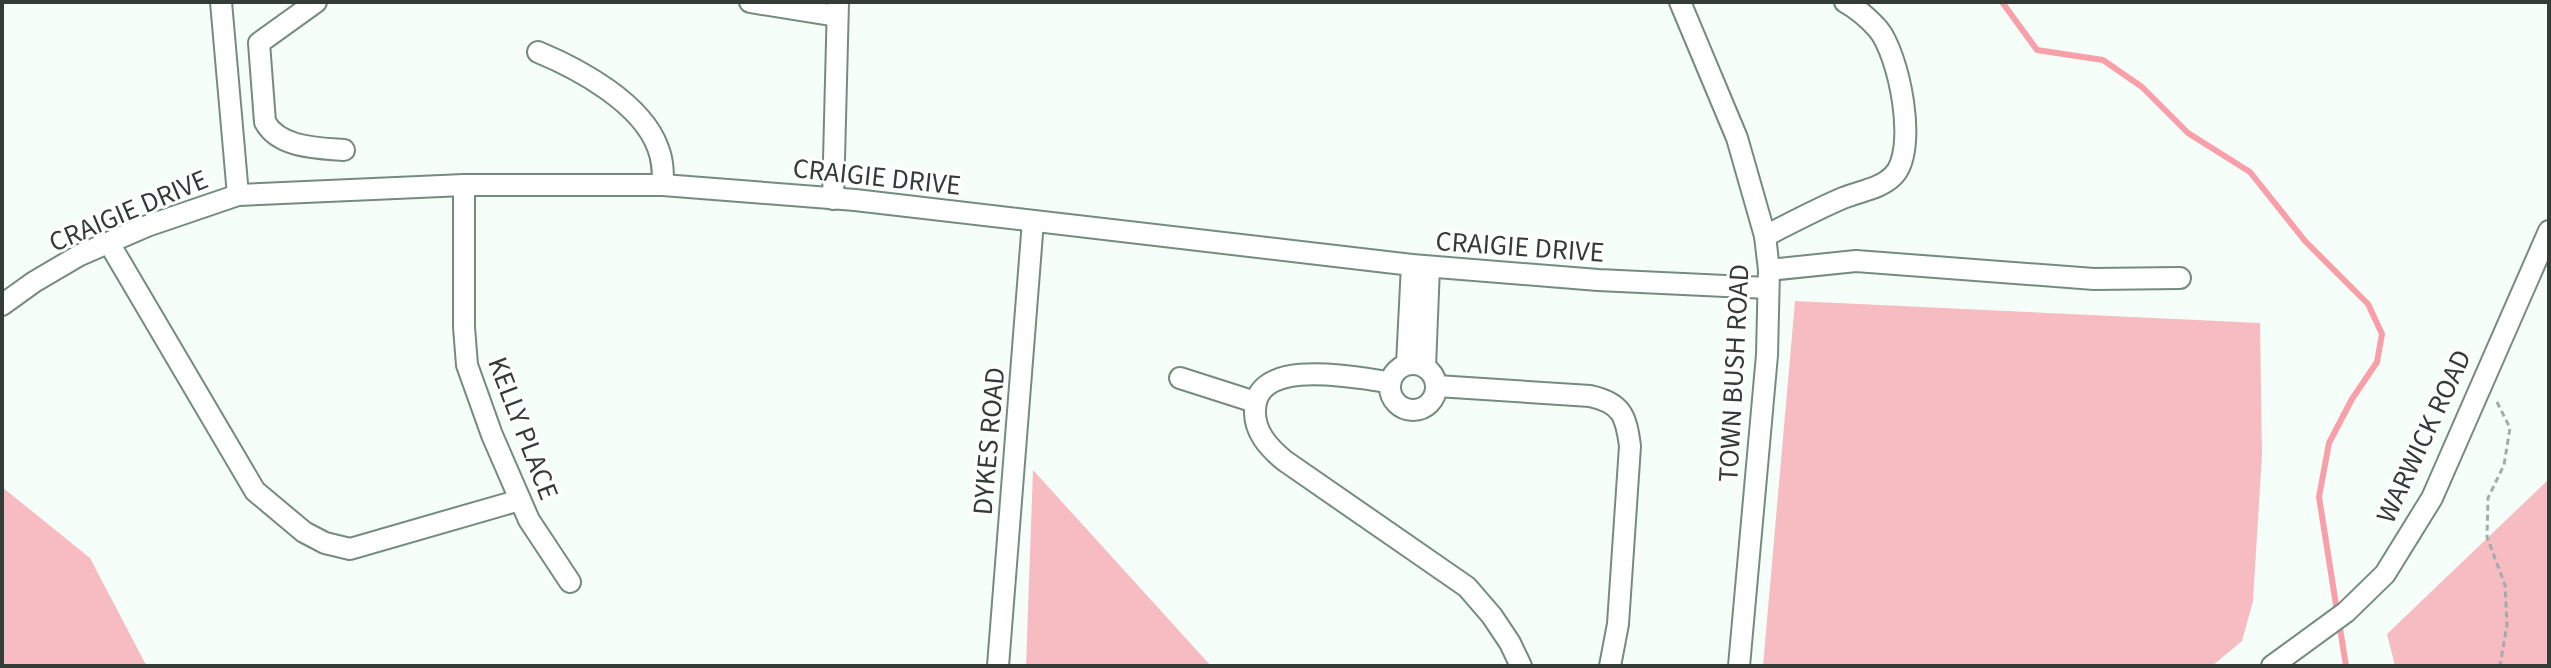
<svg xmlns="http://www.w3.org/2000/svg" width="2551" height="668" font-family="'Source Sans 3',sans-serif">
<rect width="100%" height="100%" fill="#f5fef9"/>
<!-- green -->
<g fill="#f6bcc2">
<polygon points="1795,301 2260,323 2262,455 2253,601 2242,641 2212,666 1763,666"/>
<polygon points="1033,470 1211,666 1026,666"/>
<polygon points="2549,479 2549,666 2395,666 2387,634"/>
<polygon points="2,487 90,558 145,663 150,666 2,666"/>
</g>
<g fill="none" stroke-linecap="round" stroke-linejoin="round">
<!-- stream -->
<g stroke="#f99faa" stroke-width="6">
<polyline points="2002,2 2037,50 2103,60 2142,87 2188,133 2250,172 2305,241 2368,304 2382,334 2377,362 2352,399 2329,443 2319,497 2337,611"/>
<polyline points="2339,622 2346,666"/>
</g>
<defs>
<g id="minor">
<polyline points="221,2 238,195"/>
<path d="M316 2 259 43 265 122C279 148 318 148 344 150"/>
<polyline points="750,2 837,16"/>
<polyline points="1680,2 1737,138 1765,236 1769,270 1767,355 1739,666"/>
<path d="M538 52C579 69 642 103 658 148 663 160 663 173 663 185"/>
<polyline points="464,185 464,327 467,365 492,435 529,520 570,582"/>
<polyline points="833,199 838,2"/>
<path d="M1765 236C1791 223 1817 209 1843 198 1860 191 1880 189 1893 176 1919 151 1899 54 1878 29 1869 19 1856 8 1845 2"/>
<polyline points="109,243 255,491 304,532 325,543 350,549 520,500"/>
<polyline points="1769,270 1856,261 2094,279 2180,278"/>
<polyline points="2,305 34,282 80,255 147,226 238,195 464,185 663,185 855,200 1412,265 1598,280 1768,288"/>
<circle cx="1413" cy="387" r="23"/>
<polyline points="1407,364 1412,265"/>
<polyline points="1425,367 1429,267"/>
<polyline points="1180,378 1255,402"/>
<path d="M1389 382C1356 378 1256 356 1255 410 1254 432 1269 448 1285 461L1467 587 1492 616 1510 643 1521 666"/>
<path d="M1437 386 1590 396C1622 403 1626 416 1630 446L1618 624 1610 666"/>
<polyline points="998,666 1033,221"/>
<polyline points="2272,666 2346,612 2385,574 2432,498 2549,231"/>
</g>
</defs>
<!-- minor casing -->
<use href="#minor" stroke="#758b80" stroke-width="24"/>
<!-- path -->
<polyline stroke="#a3aca7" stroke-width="3" stroke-dasharray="6 4" stroke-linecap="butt" points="2497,402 2510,428 2504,465 2488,498 2487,537 2505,585 2507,625 2500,666"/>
<!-- minor -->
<use href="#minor" stroke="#fff" stroke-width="20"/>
</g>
<g text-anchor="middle" stroke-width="6" stroke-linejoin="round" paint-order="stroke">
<!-- street labels -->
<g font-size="28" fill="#333c37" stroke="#fff">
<text transform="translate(877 176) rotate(6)" y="10">CRAIGIE DRIVE</text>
<text transform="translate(128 210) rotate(-23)" y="10">CRAIGIE DRIVE</text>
<text transform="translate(1520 246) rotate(4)" y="10">CRAIGIE DRIVE</text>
<text transform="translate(1733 373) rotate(-87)" y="10">TOWN BUSH ROAD</text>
<text transform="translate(524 428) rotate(69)" y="10">KELLY PLACE</text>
<text transform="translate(2423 436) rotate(-65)" y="10">WARWICK ROAD</text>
<text transform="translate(988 441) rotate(-85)" y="10">DYKES ROAD</text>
</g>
</g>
<!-- border -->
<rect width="2551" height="668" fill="none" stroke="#333c37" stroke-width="8"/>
</svg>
